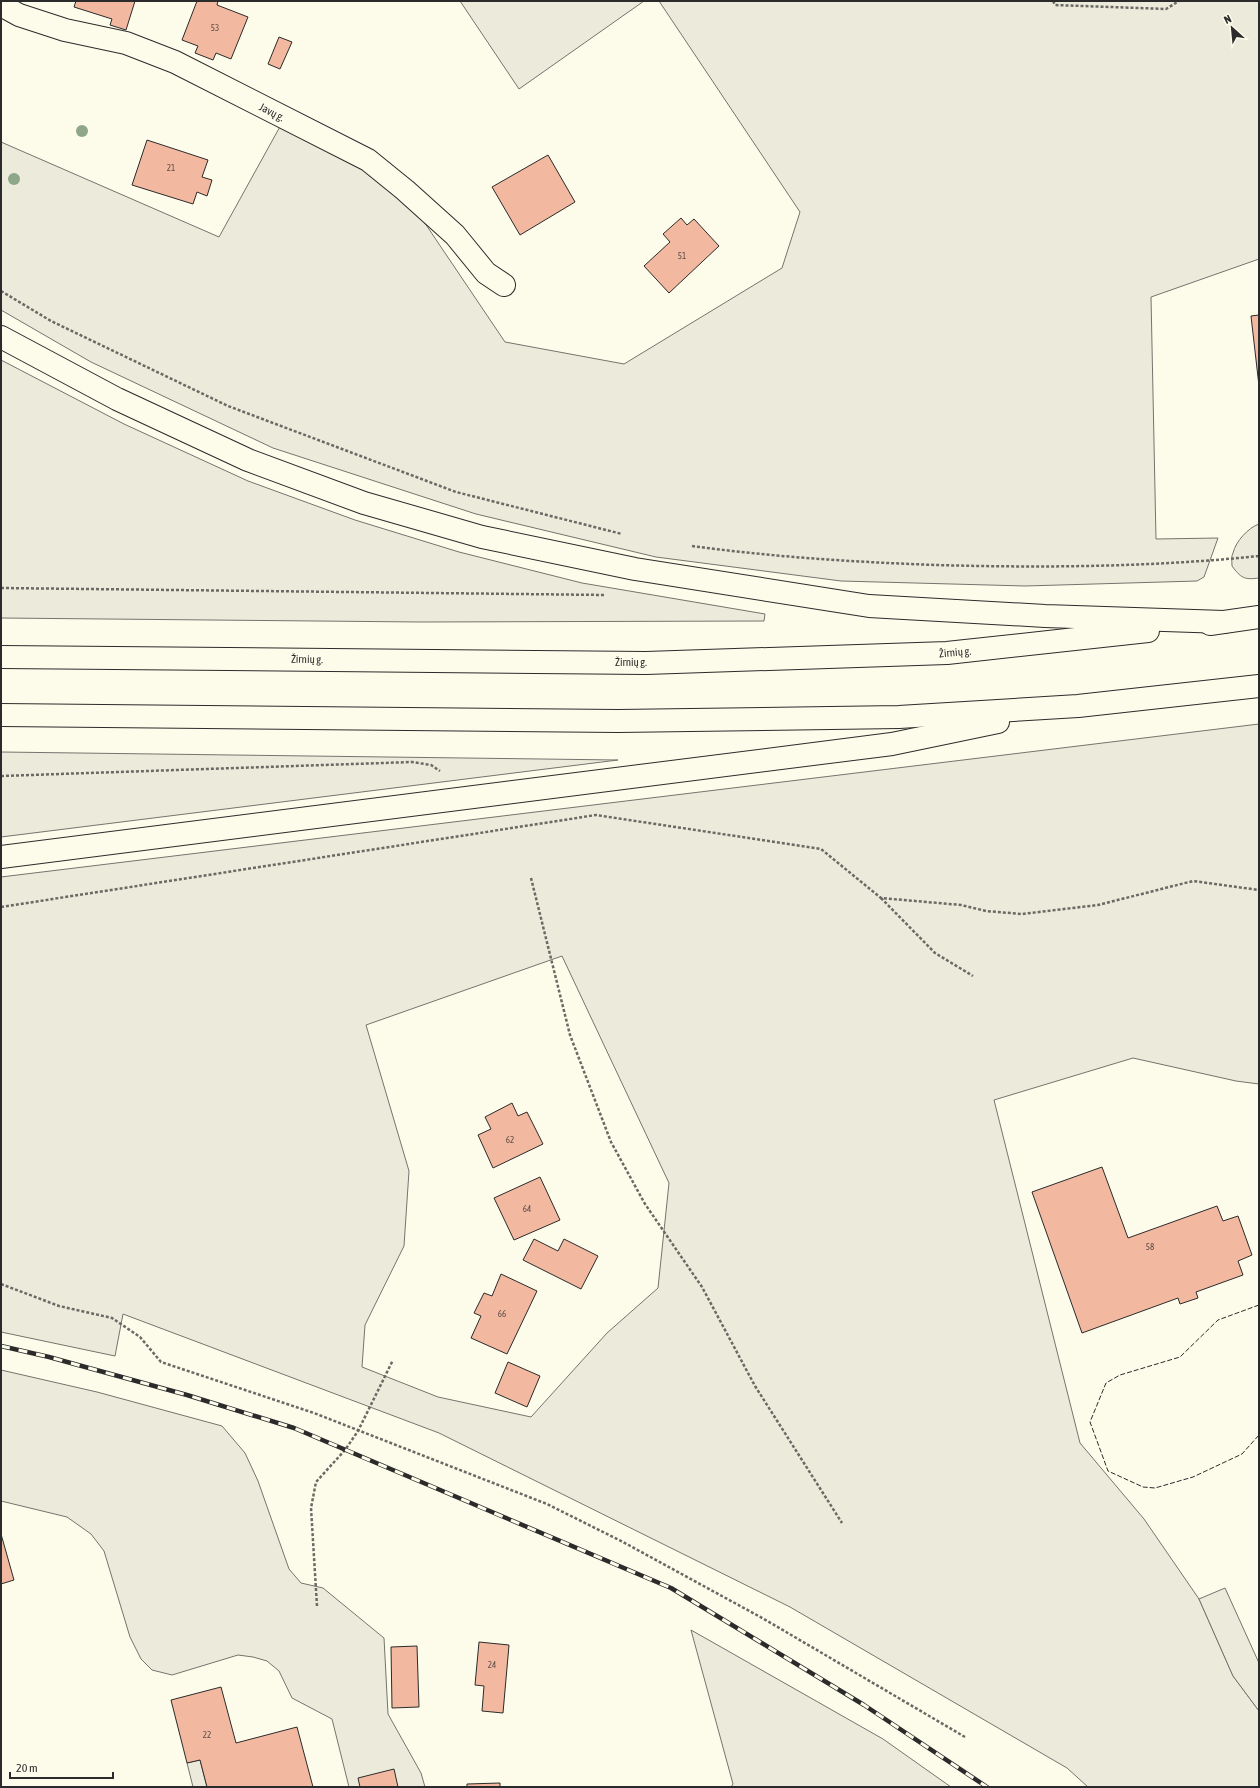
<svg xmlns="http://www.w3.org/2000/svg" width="1260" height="1788" font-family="'Asap Condensed',sans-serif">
<rect width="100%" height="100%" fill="#fdfbea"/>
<!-- green -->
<g fill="#ecebdb" stroke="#74746e" fill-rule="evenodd">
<polygon points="460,1 644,1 519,89"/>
<polygon points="659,1 1259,1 1259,259 1151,297 1156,539 1218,538 1204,577 1197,581 1025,586 841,581 656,557 476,514 273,448 91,362 1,310 1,142 219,237 282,123 368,169 412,204 505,342 624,364 782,268 800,212"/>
<polygon points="1,360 124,424 248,481 355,520 459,552 582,583 765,614 764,621 420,622 1,618"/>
<path d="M1259 524V578C1244 580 1241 578 1232 566 1232 562 1231 556 1233 553 1236 541 1248 528 1259 524Z"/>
<path d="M1259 724V1084L1236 1081 1133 1058 994 1100 1080 1443 1144 1519 1199 1599 1233 1676 1259 1711V1787H1088L1067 1768 790 1607 439 1433 123 1314 115 1356 1 1332V877ZM562 956 669 1183 658 1288 607 1333 531 1417 438 1397 362 1367 365 1325 404 1246 409 1171 366 1025Z"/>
<polygon points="1,752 618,760 1,837"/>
<polygon points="1,1370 97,1392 222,1426 245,1453 258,1481 289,1569 301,1583 323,1588 384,1638 388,1714 421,1773 425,1787 349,1787 332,1719 292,1698 279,1671 267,1661 253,1657 238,1655 172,1675 152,1670 141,1659 130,1637 104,1551 91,1534 67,1517 1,1501"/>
<polygon points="691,1630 883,1739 951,1787 731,1787 733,1784"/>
<polygon points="200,1760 207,1787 193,1787 187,1763"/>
</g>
<!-- parking -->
<polygon fill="#eceadb" stroke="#74746e" points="1225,1588 1259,1663 1259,1711 1233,1676 1199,1599"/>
<!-- building -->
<g fill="#f2b8a0" stroke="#2b2b2b">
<polygon points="76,1 135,1 126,30 110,25 112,19 74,7"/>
<polygon points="197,1 218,1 217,5 248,17 231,59 216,53 213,60 195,53 198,46 182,40"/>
<polygon points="279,37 292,42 280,69 268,64"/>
<polygon points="147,140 208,160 202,177 212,180 207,196 197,192 193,204 132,185"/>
<polygon points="548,155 575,202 520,235 492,187"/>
<polygon points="681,218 687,225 694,219 719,246 669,293 644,266 670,242 663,234"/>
<polygon points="1259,315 1259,386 1251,316"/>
<polygon points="512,1103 518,1116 527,1112 543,1144 493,1168 478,1135 491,1129 485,1117"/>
<polygon points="1102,1167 1128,1238 1217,1206 1223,1221 1238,1216 1252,1255 1238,1261 1243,1275 1196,1292 1198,1298 1180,1304 1178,1298 1082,1333 1032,1192"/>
<polygon points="540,1177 560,1220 514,1240 494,1198"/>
<polygon points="534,1239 558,1251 564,1239 598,1256 581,1289 523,1260"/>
<polygon points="501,1274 537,1291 507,1354 471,1338 481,1316 474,1313 484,1293 492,1296"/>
<polygon points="508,1362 540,1376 527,1407 495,1393"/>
<polygon points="1,1534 14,1580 1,1584"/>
<polygon points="479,1642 509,1645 503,1713 482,1711 484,1686 475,1685"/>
<polygon points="417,1646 419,1707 392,1708 391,1647"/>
<polygon points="221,1687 236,1743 297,1727 313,1787 207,1787 200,1760 187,1763 171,1700"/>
<polygon points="394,1769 398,1787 360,1787 358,1778"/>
<polygon points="500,1783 500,1787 467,1787 467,1784"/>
</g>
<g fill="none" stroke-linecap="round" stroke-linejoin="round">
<defs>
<polyline id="minor" points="1,5 19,15 65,30 126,43 175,62 368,160 405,190 455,235 486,273 504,285"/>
<g id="trunk">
<polyline points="1,337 117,399 248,460 364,503 482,537 635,569 869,606 1045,616 1224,622"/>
<polyline points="1210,624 1259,617"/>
<polyline points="1,657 646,663 947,653 1148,631"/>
<polyline points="1,715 618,721 899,717 1078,706 1259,686"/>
<polyline points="1,857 892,744 998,722"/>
</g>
</defs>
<!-- minor casing -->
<use href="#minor" stroke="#2b2b2b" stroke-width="24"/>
<!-- trunk casing -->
<use href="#trunk" stroke="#2b2b2b" stroke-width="24"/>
<!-- path -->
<g stroke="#6a6964" stroke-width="2.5" stroke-dasharray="3 2" stroke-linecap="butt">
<polyline points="1053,1 1055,5 1166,9 1179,1"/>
<polyline points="1,291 51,321 228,406 456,492 622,534"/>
<path d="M692 546C773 557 854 562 936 565 1044 568 1152 567 1259 556"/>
<polyline points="1,588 606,595"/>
<polyline points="1,776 412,762 431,765 440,771"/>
<polyline points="531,878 570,1035 611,1142 645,1204 702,1287 755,1386 842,1523"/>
<polyline points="881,898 935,953 973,976"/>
<polyline points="1,907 596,815 821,849 881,898 961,905 986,911 1022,914 1098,905 1193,881 1259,890"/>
<polyline points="1,1284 59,1306 112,1318 140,1337 161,1362 314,1413 547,1504 623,1542 764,1619 965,1737"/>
<polyline points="317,1606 311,1508 316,1482 345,1450 358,1431 393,1360"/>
</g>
<!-- minor -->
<use href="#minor" stroke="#fdfbea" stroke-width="22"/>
<!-- trunk -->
<use href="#trunk" stroke="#fdfbea" stroke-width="22"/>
<defs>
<polyline id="rail" points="1,1346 49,1357 187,1395 294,1428 671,1588 864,1705 987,1787"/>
</defs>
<!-- rail casing -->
<use href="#rail" stroke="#2b2b2b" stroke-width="4.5"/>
<!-- rail -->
<use href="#rail" stroke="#fdfbea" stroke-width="3" stroke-dasharray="9" stroke-linecap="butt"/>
<!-- fence -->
<polyline stroke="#2b2b2b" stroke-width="1" stroke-dasharray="5 2" stroke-linecap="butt" points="1259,1305 1218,1320 1180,1357 1120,1375 1106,1383 1090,1422 1108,1471 1143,1487 1155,1488 1193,1477 1242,1454 1259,1435"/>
</g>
<!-- trees -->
<g fill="#8ea78a">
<circle cx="82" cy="131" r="6"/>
<circle cx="14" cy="179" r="6"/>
</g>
<g text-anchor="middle" stroke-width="3" stroke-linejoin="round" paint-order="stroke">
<!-- number labels -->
<g font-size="9" fill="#5d4e48">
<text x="215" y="31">53</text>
<text x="171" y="171">21</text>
<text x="682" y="259">51</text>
<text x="510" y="1143">62</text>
<text x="527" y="1212">64</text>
<text x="1150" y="1250">58</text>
<text x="502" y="1317">66</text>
<text x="492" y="1668">24</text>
<text x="207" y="1738">22</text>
</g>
<!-- street labels -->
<g font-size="11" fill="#2b2b2b" stroke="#fdfbea">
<text transform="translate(272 112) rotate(27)" y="4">Javų g.</text>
<text transform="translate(955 652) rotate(-5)" y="4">Žirnių g.</text>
<text transform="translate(307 659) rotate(1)" y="4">Žirnių g.</text>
<text x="631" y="666">Žirnių g.</text>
</g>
</g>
<!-- border -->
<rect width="1260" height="1788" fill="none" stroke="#2b2b2b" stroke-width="4"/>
<!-- north arrow -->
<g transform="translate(1232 28) rotate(333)" stroke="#fdfbea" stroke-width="3" paint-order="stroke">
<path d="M0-3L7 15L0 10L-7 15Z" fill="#2b2b2b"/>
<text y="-6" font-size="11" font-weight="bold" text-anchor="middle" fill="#2b2b2b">N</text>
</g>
<!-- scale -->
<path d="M10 1772v6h103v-6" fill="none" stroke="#2b2b2b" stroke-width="2"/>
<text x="16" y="1772" font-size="12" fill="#2b2b2b" stroke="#fdfbea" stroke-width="3" paint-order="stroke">20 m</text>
</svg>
